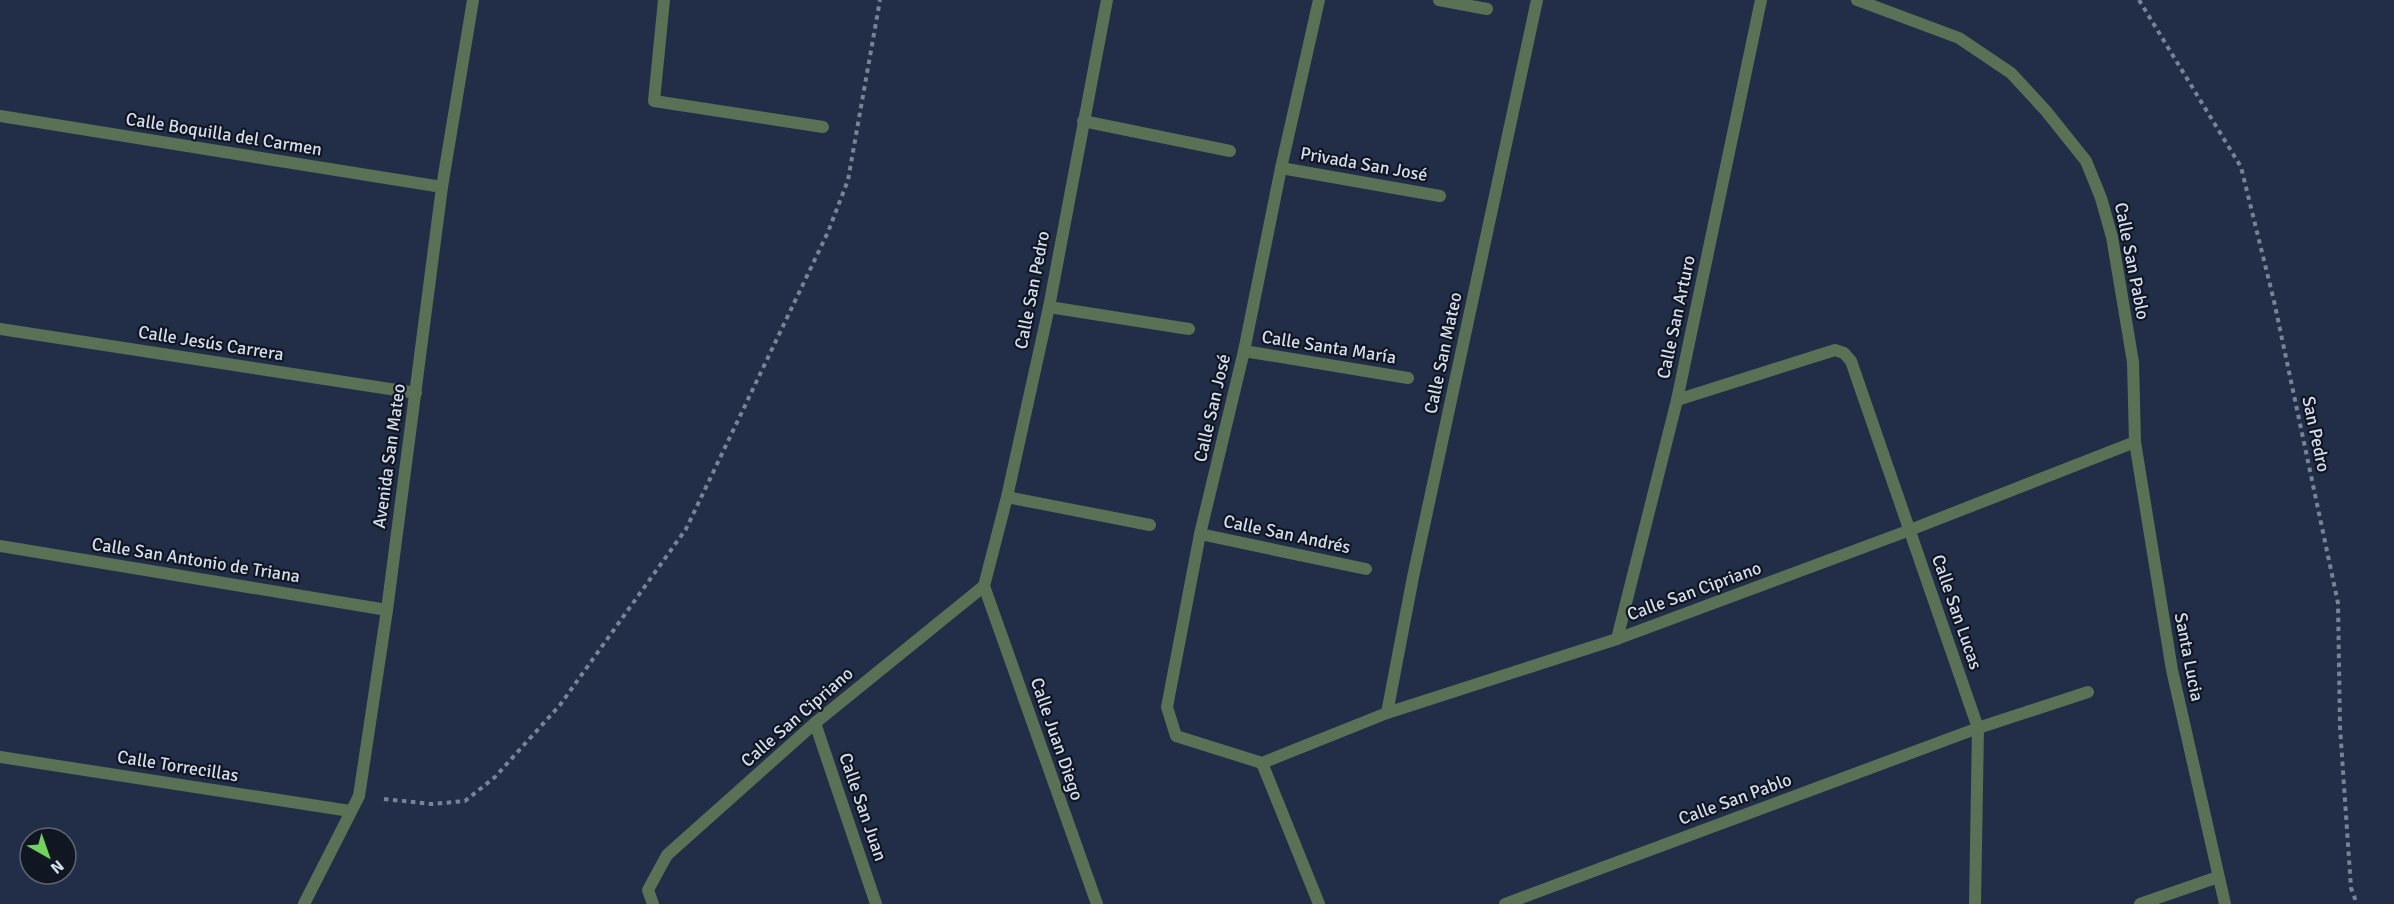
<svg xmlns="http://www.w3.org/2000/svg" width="2394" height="904" font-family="Signika,sans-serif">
<rect width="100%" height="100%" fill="#222e48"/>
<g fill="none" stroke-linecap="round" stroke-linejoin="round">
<!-- path -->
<g stroke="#788398" stroke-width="4" stroke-dasharray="4.5 4.5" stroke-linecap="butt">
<polyline points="2139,0 2241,167 2274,301 2338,603 2340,727 2351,888 2357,904"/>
<polyline points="384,799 432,804 465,801 495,777 560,705 686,529 828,232 848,180 880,0"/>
</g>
<!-- minor -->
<g stroke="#5a7155" stroke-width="12">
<polyline points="664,0 654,101 823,127"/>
<polyline points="1439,0 1487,9"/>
<polyline points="1857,0 1959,38 2011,73 2046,111 2086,161 2101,198 2112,237 2133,362 2135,442 2172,670 2225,904"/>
<polyline points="0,116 442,187"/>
<polyline points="1083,121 1230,151"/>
<polyline points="1281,168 1440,196"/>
<polyline points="1049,307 1189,329"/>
<polyline points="0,329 416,393"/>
<polyline points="1244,351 1408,378"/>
<polyline points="1677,400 1835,350 1844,353 1851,361 1978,728 1975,904"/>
<polyline points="1007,497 1150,525"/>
<polyline points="1200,534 1366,569"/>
<polyline points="0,546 387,610"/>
<polyline points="984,586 1007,497 1049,307 1107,0"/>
<polyline points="984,586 1097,904"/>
<polyline points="1617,639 1677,400 1761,0"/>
<polyline points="1387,713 1413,577 1537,0"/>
<polyline points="815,723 876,904"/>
<polyline points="0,757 350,811"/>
<polyline points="1262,763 1387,713 1617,639 1910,530 2135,442"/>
<polyline points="1262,763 1176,736 1167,707 1200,534 1244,351 1281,168 1319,0"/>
<polyline points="1262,763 1319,904"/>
<polyline points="304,904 359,796 387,610 442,187 473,0"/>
<polyline points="653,904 648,890 667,855 815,723 984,586"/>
<polyline points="1505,904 1978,728 2088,692"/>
<polyline points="2140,904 2218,877"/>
</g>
</g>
<g text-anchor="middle" stroke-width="4.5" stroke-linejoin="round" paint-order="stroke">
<!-- street labels -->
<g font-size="18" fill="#d4dded" stroke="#111722">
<text transform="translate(224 134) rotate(9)" y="6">Calle Boquilla del Carmen</text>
<text transform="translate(1364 164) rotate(10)" y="6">Privada San José</text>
<text transform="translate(2132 261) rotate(79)" y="6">Calle San Pablo</text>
<text transform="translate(1032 290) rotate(-79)" y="6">Calle San Pedro</text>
<text transform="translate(1676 317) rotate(-78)" y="6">Calle San Arturo</text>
<text transform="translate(211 343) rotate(9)" y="6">Calle Jesús Carrera</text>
<text transform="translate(1329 347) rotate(9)" y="6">Calle Santa María</text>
<text transform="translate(1443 353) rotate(-78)" y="6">Calle San Mateo</text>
<text transform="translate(1212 408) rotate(-77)" y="6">Calle San José</text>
<text transform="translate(2316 434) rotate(78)" y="6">San Pedro</text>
<text transform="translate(389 456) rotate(-82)" y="6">Avenida San Mateo</text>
<text transform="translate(1287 534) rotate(12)" y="6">Calle San Andrés</text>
<text transform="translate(196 560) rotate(9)" y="6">Calle San Antonio de Triana</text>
<text transform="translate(1694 591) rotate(-20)" y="6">Calle San Cipriano</text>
<text transform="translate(1957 612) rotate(71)" y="6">Calle San Lucas</text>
<text transform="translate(2189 657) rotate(79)" y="6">Santa Lucia</text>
<text transform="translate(797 717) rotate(-41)" y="6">Calle San Cipriano</text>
<text transform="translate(1057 739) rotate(71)" y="6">Calle Juan Diego</text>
<text transform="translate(178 766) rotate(9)" y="6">Calle Torrecillas</text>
<text transform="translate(1735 799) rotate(-20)" y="6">Calle San Pablo</text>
<text transform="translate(863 807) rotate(71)" y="6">Calle San Juan</text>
</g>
</g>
<!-- north arrow -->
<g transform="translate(48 856) rotate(140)"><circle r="28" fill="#111722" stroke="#5f6673" stroke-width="1.5"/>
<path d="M0-4.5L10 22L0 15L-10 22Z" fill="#72d25e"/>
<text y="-9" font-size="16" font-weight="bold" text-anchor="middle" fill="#d4dded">N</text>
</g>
</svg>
